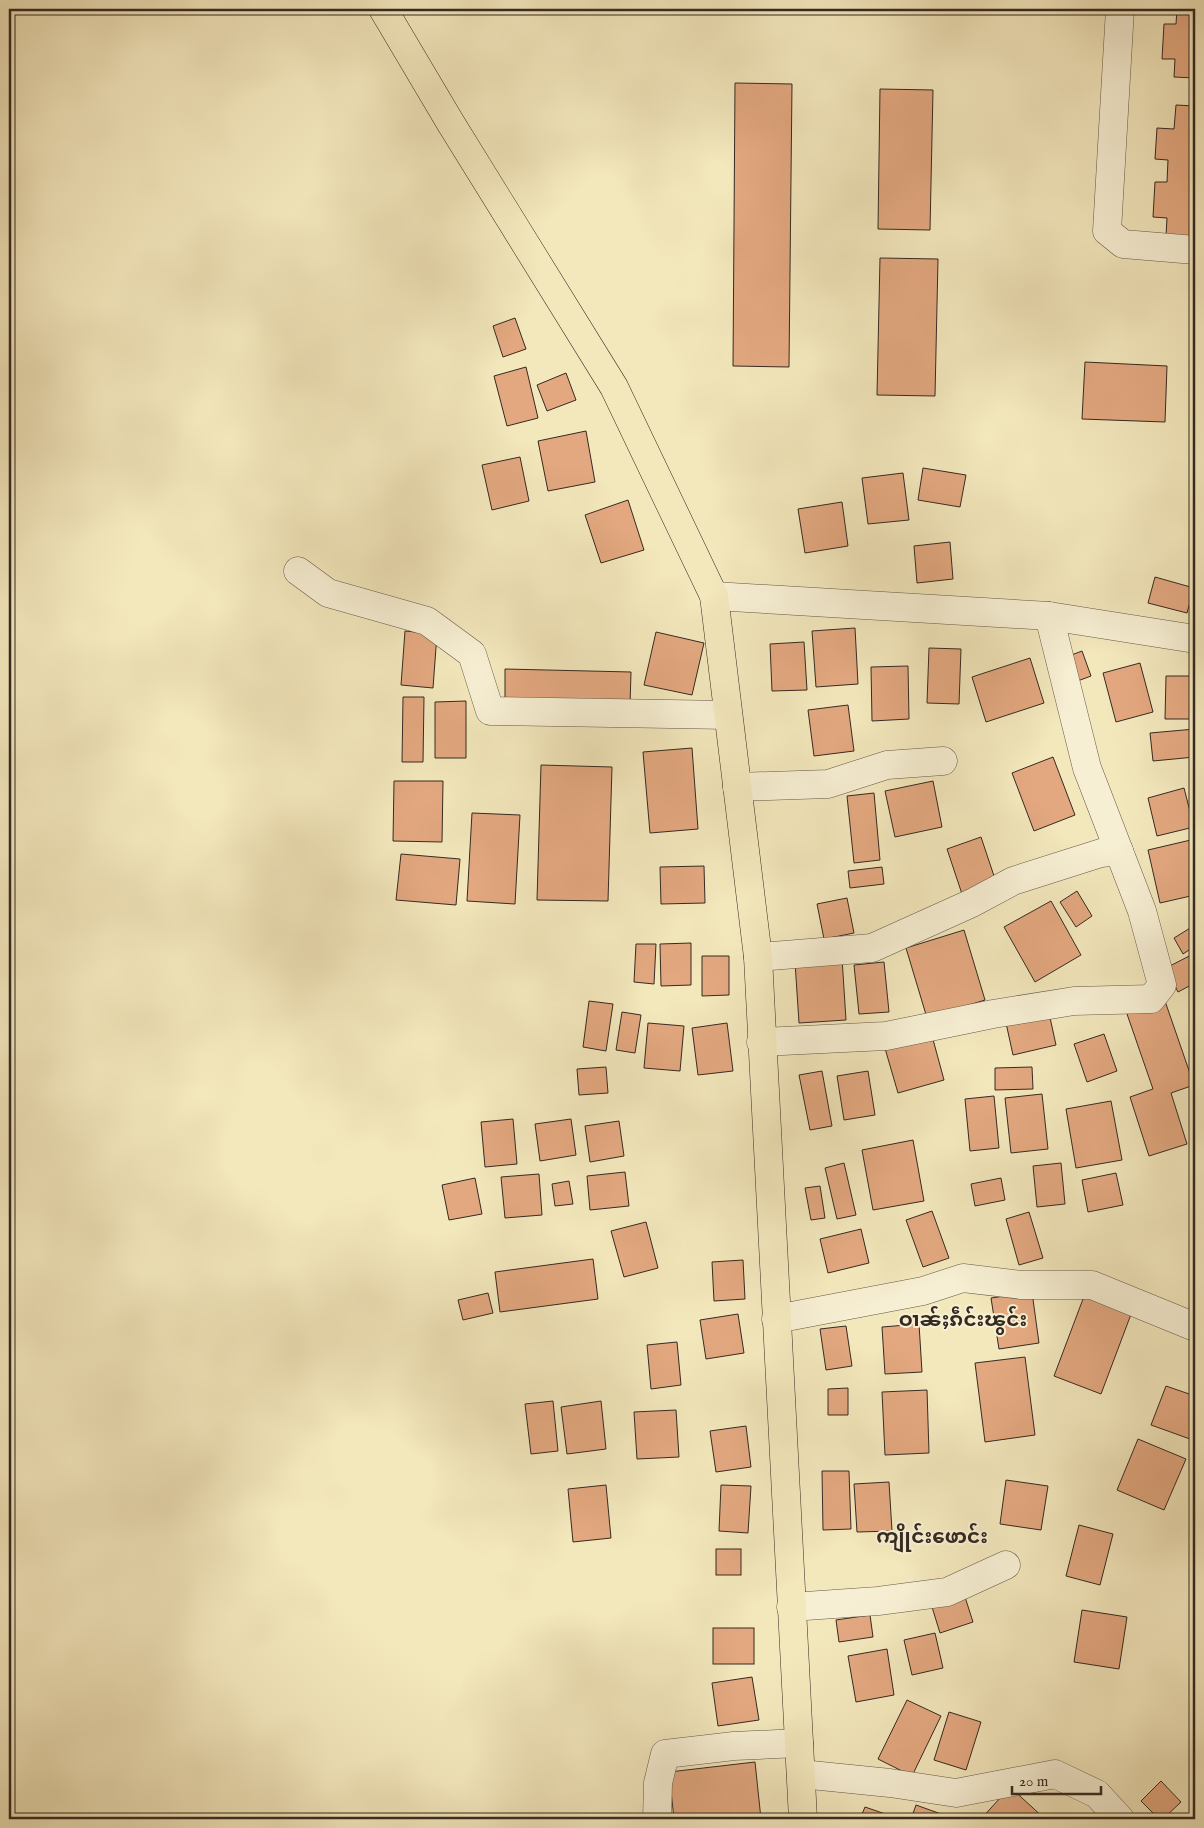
<svg xmlns="http://www.w3.org/2000/svg" width="1204" height="1828" font-family="'IM FELL English','Noto Sans Myanmar',serif">
<rect width="100%" height="100%" fill="#f3e7bc"/>
<filter id="stains"><feTurbulence type="fractalNoise" baseFrequency=".004" numOctaves="4"/><feColorMatrix values="0 0 0 0 .2 0 0 0 0 .09 0 0 0 0 .02 0 0 0 .5 -.17"/></filter>
<radialGradient id="worn" r=".72"><stop offset=".6" stop-color="#630" stop-opacity="0"/><stop offset="1" stop-color="#630" stop-opacity=".3"/></radialGradient>
<!-- building -->
<g fill="#e3a880" stroke="#352a21">
<polygon points="1177,9 1195,9 1195,78 1174,77 1175,59 1162,59 1164,24 1176,24"/>
<polygon points="735,83 792,84 789,367 733,366"/>
<polygon points="880,89 933,90 930,230 878,229"/>
<polygon points="1176,105 1195,106 1195,166 1193,166 1193,175 1195,175 1195,227 1191,227 1191,236 1166,236 1167,218 1153,217 1155,182 1167,182 1168,160 1155,159 1157,128 1174,129"/>
<polygon points="880,258 938,259 935,396 877,395"/>
<polygon points="515,318 526,349 503,357 493,326"/>
<polygon points="1085,362 1167,366 1165,422 1082,419"/>
<polygon points="526,367 538,418 507,426 494,376"/>
<polygon points="566,373 576,400 547,411 537,385"/>
<polygon points="586,431 595,482 548,491 538,441"/>
<polygon points="520,457 529,501 492,510 482,465"/>
<polygon points="923,468 966,475 960,507 918,500"/>
<polygon points="903,473 909,520 868,524 862,478"/>
<polygon points="628,500 644,550 601,563 585,515"/>
<polygon points="842,502 848,546 805,553 798,509"/>
<polygon points="950,542 953,579 917,583 914,546"/>
<polygon points="1155,577 1194,588 1187,613 1148,603"/>
<polygon points="855,628 858,684 816,687 812,631"/>
<polygon points="405,631 437,634 433,688 401,685"/>
<polygon points="656,632 704,643 692,695 644,685"/>
<polygon points="804,642 807,690 772,691 770,644"/>
<polygon points="929,648 961,649 959,704 927,703"/>
<polygon points="1082,651 1091,676 1075,682 1066,657"/>
<polygon points="1030,658 1044,703 986,722 972,677"/>
<polygon points="1140,663 1153,712 1116,722 1103,673"/>
<polygon points="908,666 909,719 872,721 871,667"/>
<polygon points="505,669 631,672 630,705 505,703"/>
<polygon points="1166,676 1195,676 1195,719 1165,719"/>
<polygon points="403,697 424,697 423,762 402,762"/>
<polygon points="466,701 466,758 435,758 435,702"/>
<polygon points="848,705 854,751 814,756 808,710"/>
<polygon points="1195,729 1195,757 1153,761 1150,733"/>
<polygon points="692,748 698,829 650,833 643,752"/>
<polygon points="1053,757 1075,815 1034,831 1012,773"/>
<polygon points="541,765 612,767 608,901 537,900"/>
<polygon points="394,781 443,781 442,842 393,841"/>
<polygon points="933,781 942,827 895,837 885,791"/>
<polygon points="1184,788 1194,827 1157,836 1148,798"/>
<polygon points="874,793 880,860 854,863 847,796"/>
<polygon points="472,813 520,815 515,904 467,901"/>
<polygon points="981,837 996,882 962,894 947,849"/>
<polygon points="1195,839 1195,895 1160,903 1148,850"/>
<polygon points="401,854 460,859 456,905 396,900"/>
<polygon points="704,866 705,903 661,904 660,867"/>
<polygon points="882,867 884,884 850,888 848,871"/>
<polygon points="1077,891 1092,916 1076,927 1060,902"/>
<polygon points="847,898 854,933 824,939 817,904"/>
<polygon points="1051,901 1081,955 1035,982 1004,927"/>
<polygon points="1195,925 1195,946 1183,954 1174,938"/>
<polygon points="964,930 985,1000 927,1018 906,948"/>
<polygon points="691,943 691,985 661,986 660,944"/>
<polygon points="636,944 656,944 654,984 634,982"/>
<polygon points="1195,953 1195,983 1178,992 1166,968"/>
<polygon points="702,956 729,956 729,995 702,996"/>
<polygon points="842,958 846,1020 799,1023 795,962"/>
<polygon points="884,962 889,1012 859,1014 854,965"/>
<polygon points="589,1001 613,1004 606,1051 583,1047"/>
<polygon points="1165,1001 1194,1085 1171,1093 1187,1144 1149,1156 1130,1097 1153,1089 1127,1014"/>
<polygon points="622,1012 641,1015 635,1053 616,1050"/>
<polygon points="1049,1013 1056,1045 1013,1055 1006,1023"/>
<polygon points="648,1023 684,1026 680,1071 644,1068"/>
<polygon points="727,1023 733,1071 698,1075 692,1028"/>
<polygon points="931,1032 944,1080 898,1093 884,1045"/>
<polygon points="1104,1034 1117,1071 1087,1082 1074,1044"/>
<polygon points="606,1067 608,1093 579,1095 577,1069"/>
<polygon points="1032,1067 1033,1089 995,1090 995,1068"/>
<polygon points="822,1071 832,1126 810,1130 799,1075"/>
<polygon points="868,1071 875,1115 844,1120 837,1076"/>
<polygon points="1042,1094 1048,1149 1011,1153 1005,1098"/>
<polygon points="994,1096 999,1148 970,1151 965,1099"/>
<polygon points="1111,1101 1122,1160 1076,1168 1066,1109"/>
<polygon points="513,1119 517,1164 485,1167 481,1122"/>
<polygon points="571,1119 576,1155 540,1161 535,1124"/>
<polygon points="619,1121 624,1156 590,1162 585,1126"/>
<polygon points="913,1140 924,1201 873,1210 862,1150"/>
<polygon points="844,1163 856,1215 837,1219 825,1168"/>
<polygon points="1061,1163 1065,1204 1037,1207 1033,1166"/>
<polygon points="625,1172 629,1206 590,1210 587,1176"/>
<polygon points="1116,1173 1123,1205 1088,1212 1082,1180"/>
<polygon points="539,1174 542,1215 505,1218 501,1177"/>
<polygon points="475,1178 482,1214 449,1220 442,1185"/>
<polygon points="1001,1178 1005,1200 975,1206 971,1184"/>
<polygon points="569,1181 573,1204 555,1206 552,1184"/>
<polygon points="820,1186 825,1218 811,1220 805,1188"/>
<polygon points="932,1211 949,1258 923,1267 906,1220"/>
<polygon points="1029,1212 1043,1258 1019,1265 1006,1219"/>
<polygon points="646,1222 658,1268 624,1277 611,1231"/>
<polygon points="861,1229 869,1263 828,1273 820,1239"/>
<polygon points="593,1259 598,1299 500,1312 495,1272"/>
<polygon points="743,1260 745,1299 714,1301 712,1262"/>
<polygon points="1086,1291 1133,1309 1101,1394 1054,1376"/>
<polygon points="1032,1292 1039,1343 999,1349 991,1298"/>
<polygon points="488,1293 493,1313 463,1320 458,1300"/>
<polygon points="738,1314 744,1353 706,1359 700,1320"/>
<polygon points="919,1324 922,1372 885,1374 882,1327"/>
<polygon points="846,1326 852,1366 826,1370 820,1329"/>
<polygon points="677,1342 681,1385 651,1389 647,1345"/>
<polygon points="1025,1357 1035,1435 985,1442 975,1363"/>
<polygon points="1166,1386 1195,1396 1195,1425 1190,1439 1151,1425"/>
<polygon points="848,1388 848,1415 828,1415 828,1389"/>
<polygon points="927,1390 929,1453 885,1455 882,1392"/>
<polygon points="553,1401 558,1451 531,1454 525,1404"/>
<polygon points="601,1401 606,1449 567,1454 561,1407"/>
<polygon points="676,1410 679,1457 637,1459 634,1412"/>
<polygon points="746,1426 751,1467 716,1472 710,1431"/>
<polygon points="1138,1439 1186,1459 1164,1510 1117,1490"/>
<polygon points="822,1471 849,1471 851,1529 823,1530"/>
<polygon points="1006,1480 1048,1486 1041,1530 1000,1524"/>
<polygon points="889,1482 892,1531 857,1532 854,1484"/>
<polygon points="606,1485 611,1538 573,1542 568,1489"/>
<polygon points="721,1485 751,1486 748,1533 719,1531"/>
<polygon points="1079,1525 1113,1534 1100,1585 1066,1576"/>
<rect x="716" y="1549" width="25" height="26"/>
<polygon points="965,1597 973,1622 940,1633 932,1607"/>
<polygon points="1082,1610 1127,1617 1119,1669 1074,1662"/>
<polygon points="870,1615 873,1637 839,1642 836,1620"/>
<rect x="713" y="1628" width="41" height="36"/>
<polygon points="935,1633 943,1668 912,1675 904,1640"/>
<polygon points="887,1649 894,1695 856,1702 848,1656"/>
<polygon points="752,1677 759,1720 718,1726 712,1683"/>
<polygon points="907,1700 941,1716 912,1776 878,1759"/>
<polygon points="949,1712 981,1722 966,1770 934,1760"/>
<polygon points="755,1762 761,1819 674,1819 669,1772"/>
<polygon points="1161,1781 1181,1802 1163,1819 1159,1819 1141,1801"/>
<polygon points="1010,1787 1044,1818 1042,1819 981,1819"/>
<polygon points="916,1805 955,1819 911,1819"/>
<polygon points="865,1807 900,1819 860,1819"/>
</g>
<g fill="none" stroke-linecap="round" stroke-linejoin="round">
<defs>
<g id="minor">
<polyline points="1120,9 1107,231 1123,244 1195,250"/>
<polyline points="298,571 328,593 427,621 472,654 490,711 728,715"/>
<polyline points="714,596 1049,616 1195,639"/>
<polyline points="737,787 828,784 887,765 943,761"/>
<polyline points="758,957 872,948 972,903 1013,881 1101,853 1119,851"/>
<polyline points="761,1042 886,1036 993,1014 1074,1001 1151,999 1162,985 1142,911 1087,768 1049,616"/>
<polyline points="776,1319 923,1291 963,1278 1022,1285 1092,1285 1195,1327"/>
<polyline points="791,1607 878,1601 947,1592 1006,1565"/>
<polyline points="801,1774 890,1783 956,1793 1055,1774 1097,1794 1120,1819"/>
<polyline points="657,1819 658,1783 665,1754 734,1746 799,1743"/>
</g>
<polyline id="trunk" points="383,9 450,122 614,387 714,596 758,957 803,1819"/>
</defs>
<!-- minor casing -->
<use href="#minor" stroke="#645948" stroke-width="29"/>
<!-- trunk casing -->
<use href="#trunk" stroke="#352a21" stroke-width="29"/>
<!-- minor -->
<use href="#minor" stroke="#f7efd3" stroke-width="28"/>
<!-- trunk -->
<use href="#trunk" stroke="#f3e7bc" stroke-width="28"/>
</g>
<g text-anchor="middle" stroke-width="4" stroke-linejoin="round" paint-order="stroke">
<!-- quarter labels -->
<g font-size="20" font-weight="bold" fill="#352a21" stroke="#f7efd3">
<text x="963" y="1326">ဝၢၼ်ႈၵဵင်းၽွင်း</text>
<text x="932" y="1543">ကျိုင်းဖောင်း</text>
</g>
</g>
<!-- margin -->
<rect width="1204" height="1828" fill="none" stroke="#f3e7bc" stroke-width="30"/>
<rect x="10" y="10" width="1184" height="1808" fill="none" stroke="#352a21" stroke-width="2.5"/>
<rect x="15" y="15" width="1174" height="1798" fill="none" stroke="#352a21"/>
<!-- scale -->
<path d="M1012 1786v8h89v-8" fill="none" stroke="#352a21" stroke-width="2.5"/>
<text x="1019" y="1786" font-size="15" fill="#352a21" stroke="#f7efd3" stroke-width="4" paint-order="stroke">20 m</text>
<rect width="100%" height="100%" filter="url(#stains)"/>
<rect width="100%" height="100%" fill="url(#worn)"/>
</svg>
